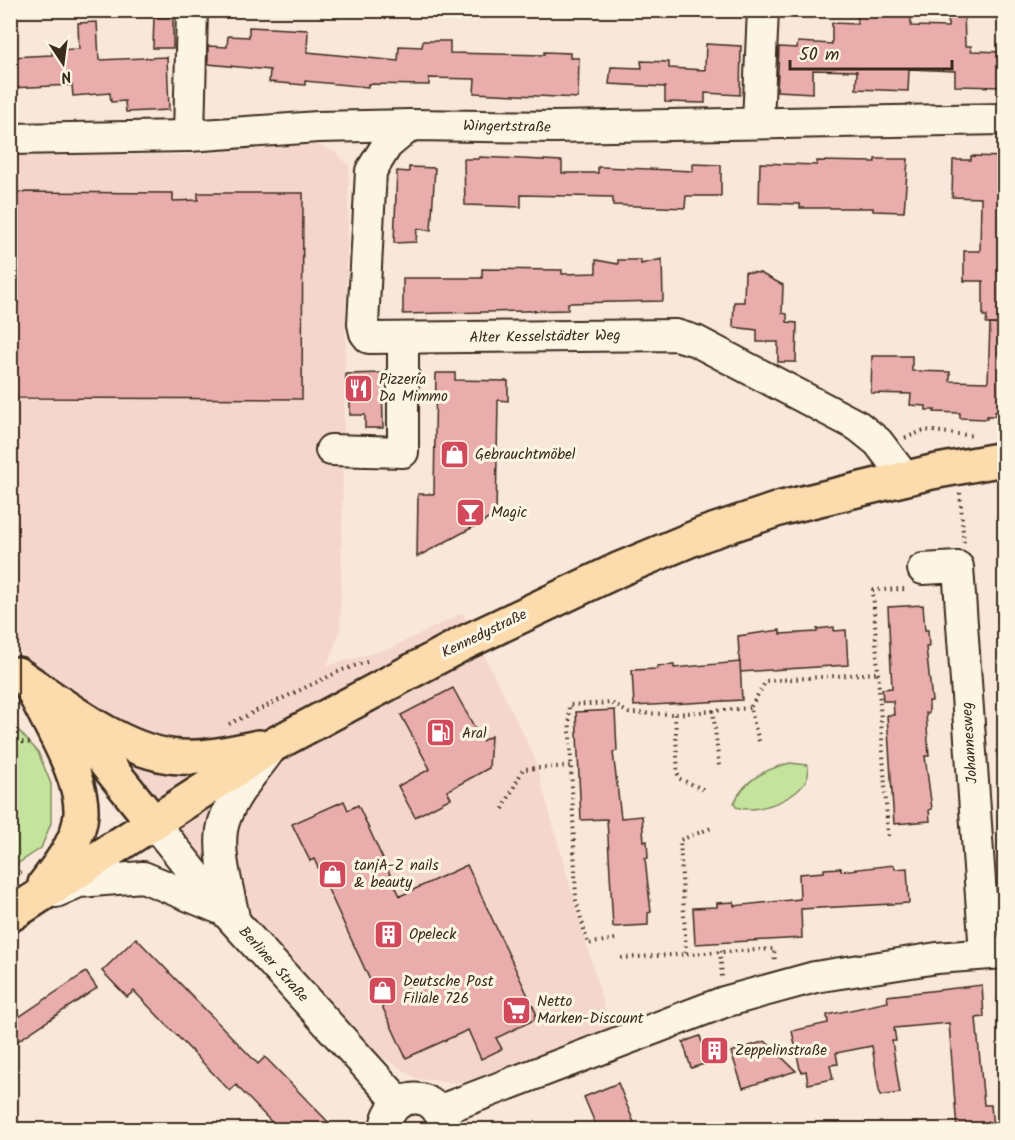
<svg xmlns="http://www.w3.org/2000/svg" width="1015" height="1140" font-family="Kalam,sans-serif">
<rect width="100%" height="100%" fill="#f8e7da"/>
<filter id="ink" filterUnits="userSpaceOnUse"><feTurbulence type="fractalNoise" baseFrequency=".0167" numOctaves="2"/><feDisplacementMap in="SourceGraphic" scale="12" xChannelSelector="R" yChannelSelector="G"/><feConvolveMatrix kernelMatrix="1 2 1 2 8 2 1 2 1" color-interpolation-filters="sRGB"/></filter>
<g filter="url(#ink)">
<!-- built -->
<polygon fill="#f4d6cc" points="316,144 335,152 349,165 340,630 327,666 391,648 463,613 533,754 612,1035 476,1079 455,1083 418,1079 356,1041 159,816 11,640 10,154 185,155"/>
<!-- green -->
<g fill="#c4e49d" stroke="#80875e" stroke-width="1.5">
<polygon points="11,722 38,752 51,784 51,823 41,848 11,868"/>
<path d="M790 763 807 765C818 793 757 816 736 807L734 803C745 779 766 769 790 763Z"/>
</g>
<!-- building -->
<g fill="#e9aeac" stroke="#3b2a1e" stroke-width="1.5">
<polygon points="949,10 964,10 965,46 971,46 971,51 1005,52 1005,87 955,86 955,71 909,69 908,91 856,89 857,71 813,70 813,93 777,91 779,47 797,48 798,42 832,44 832,23 857,24 857,15 911,17 911,26 948,27"/>
<polygon points="154,17 173,17 173,48 153,48"/>
<polygon points="97,22 99,60 167,57 169,110 126,112 125,101 111,102 110,93 73,96 72,85 11,88 10,57 52,55 52,50 79,49 78,23"/>
<polygon points="249,27 308,30 307,52 398,61 399,46 422,47 423,41 450,41 450,53 544,55 544,52 570,53 570,58 579,58 578,98 474,93 475,79 429,78 429,85 368,84 368,87 305,81 305,85 269,82 270,70 208,64 208,46 227,47 228,36 249,37"/>
<polygon points="706,44 741,46 740,95 705,93 705,103 665,102 665,87 609,84 611,67 642,68 641,61 669,62 669,68 705,70"/>
<polygon points="971,156 1005,157 1005,324 986,324 987,316 983,316 983,281 964,281 964,251 980,251 981,198 952,197 953,160 971,160"/>
<polygon points="479,157 562,161 562,173 598,173 598,167 602,167 693,171 693,164 721,165 721,196 686,196 685,208 613,205 613,197 521,195 521,207 465,205 464,159 479,159"/>
<polygon points="875,159 908,159 904,212 873,211 873,208 800,208 800,204 759,203 760,163 817,165 817,161 875,162"/>
<polygon points="409,167 435,168 431,230 417,229 416,242 394,243 397,171 409,172"/>
<polygon points="10,192 173,193 173,201 198,200 198,193 303,193 302,399 10,398"/>
<polygon points="662,259 663,301 568,303 568,310 403,314 403,278 482,278 482,269 562,270 562,274 596,273 596,260 618,264 618,260 641,260 641,264"/>
<polygon points="745,272 760,273 783,285 782,313 787,314 787,322 797,323 796,362 778,362 778,342 757,342 757,330 733,327 734,302 744,302"/>
<polygon points="990,324 1005,325 1005,411 995,411 995,416 987,416 987,419 960,418 960,413 934,412 935,410 926,410 926,406 910,405 911,394 871,393 872,356 912,356 912,371 950,372 950,381 988,382"/>
<polygon points="382,373 383,428 365,428 365,415 350,415 350,391 346,391 346,374"/>
<polygon points="436,373 455,373 455,380 508,381 508,401 498,400 496,515 417,557 418,494 434,494"/>
<polygon points="923,605 925,630 928,630 929,647 926,647 932,701 929,701 929,713 926,713 929,756 925,756 932,809 929,810 930,821 894,824 887,715 894,715 893,701 883,701 882,689 892,688 888,607"/>
<polygon points="834,627 834,631 846,630 848,665 740,672 738,636 780,630 780,634 817,632 817,629"/>
<polygon points="740,662 742,700 634,706 632,670 657,669 657,666 674,665 674,668"/>
<polygon points="453,688 482,741 491,736 489,768 447,791 451,798 415,817 398,786 430,769 401,715"/>
<polygon points="615,710 617,751 613,752 621,818 642,816 644,842 647,841 648,858 645,859 651,912 648,913 648,925 613,927 607,819 581,820 576,712"/>
<polygon points="344,801 348,810 358,805 400,896 467,865 536,1013 534,1020 496,1038 502,1049 481,1059 468,1030 406,1058 314,859 310,861 292,824"/>
<polygon points="894,865 895,869 907,868 909,903 801,909 802,938 695,944 693,908 717,907 717,903 734,902 734,906 800,899 799,874 824,872 824,869 841,868 841,871"/>
<polygon points="136,938 258,1064 265,1057 336,1130 279,1130 236,1085 230,1091 134,991 127,997 102,971"/>
<polygon points="86,972 97,988 10,1046 10,1023"/>
<polygon points="982,985 984,1017 976,1018 984,1105 991,1105 993,1130 957,1130 949,1023 894,1028 896,1041 892,1041 900,1093 880,1096 872,1046 836,1053 838,1064 830,1065 833,1079 808,1084 806,1071 802,1072 800,1069 792,1031 828,1023 827,1015 888,1002 887,996"/>
<polygon points="700,1036 708,1063 691,1068 683,1042"/>
<polygon points="765,1041 796,1071 743,1088 731,1052"/>
<polygon points="618,1083 637,1130 598,1130 584,1097"/>
</g>
<g fill="none" stroke-linecap="round" stroke-linejoin="round">
<defs>
<g id="minor">
<polyline points="758,122 763,10"/>
<polyline points="411,125 387,145 371,171 363,324 365,333 369,338 676,335 696,341 858,426 878,442 906,479"/>
<polyline points="189,136 192,10"/>
<polyline points="10,139 189,136 318,127 411,125 554,127 1004,119"/>
<polyline points="331,450 403,452 403,338"/>
<polyline points="923,569 958,567 985,953"/>
<polyline points="153,822 224,910 399,1102"/>
<polyline points="56,892 79,882 143,877 221,909"/>
<path d="M234 918C229 890 218 859 222 830 227 800 255 772 272 747"/>
<polyline points="438,1111 724,1002 815,977 937,958 1004,953"/>
<path d="M385 1130C388 1086 445 1090 442 1130"/>
</g>
<g id="major">
<path d="M17 674C63 704 124 755 181 757 207 759 233 752 259 747"/>
<path d="M33 690C49 724 83 777 81 814 79 841 60 864 45 884"/>
<polyline points="67,721 88,741 153,822"/>
<polyline points="10,915 275,744 464,643 620,569 704,534 782,508 932,472 1004,459"/>
</g>
</defs>
<!-- minor casing -->
<use href="#minor" stroke="#3b2a1e" stroke-width="34"/>
<!-- major casing -->
<use href="#major" stroke="#3b2a1e" stroke-width="38"/>
<!-- path -->
<g stroke="#3b2a1e" stroke-width="4" stroke-dasharray="1.5 4.5" stroke-linecap="butt">
<polyline points="905,438 925,430 974,436"/>
<polyline points="960,493 964,545"/>
<polyline points="713,710 719,766"/>
<polyline points="10,714 18,723"/>
<polyline points="675,714 678,778 707,791"/>
<polyline points="229,724 342,670 367,662"/>
<polyline points="10,741 31,743"/>
<polyline points="759,741 750,708 766,681 876,673"/>
<polyline points="503,809 523,769 571,766"/>
<polyline points="888,836 873,590 908,589"/>
<polyline points="10,879 21,872"/>
<polyline points="615,939 588,944 576,900 569,705 611,703 629,713 675,714 750,708"/>
<polyline points="720,951 722,977"/>
<polyline points="686,953 680,840 714,827"/>
<polyline points="621,958 774,949 775,963"/>
</g>
<!-- minor -->
<use href="#minor" stroke="#fcf5e5" stroke-width="30"/>
<!-- major -->
<use href="#major" stroke="#fcdcac" stroke-width="33"/>
</g>
</g>
<!-- icons -->
<defs>
<symbol id="restaurant-square" viewBox="-11 -11 22 22"><rect x="-9" y="-9" width="18" height="18" rx="4" fill="#d1495b" stroke="#fcf5e5"/><path d="M-5-6h1v4h1v-4h1v4h1v-4h1v5L-1.5 .5V6h-2V.5L-5-1ZM5-6V6H3V1.5H1.5Q1.5-4 5-6Z" fill="#fff"/></symbol>
<symbol id="shop-square" viewBox="-11 -11 22 22"><rect x="-9" y="-9" width="18" height="18" rx="4" fill="#d1495b" stroke="#fcf5e5"/><path d="M-5-2.5h2.3a2.7 3.5 0 0 1 5.4 0H5L5.5 6h-11ZM-1.5-2.5h3a1.5 2.3 0 0 0-3 0Z" fill="#fff"/></symbol>
<symbol id="bar-square" viewBox="-11 -11 22 22"><rect x="-9" y="-9" width="18" height="18" rx="4" fill="#d1495b" stroke="#fcf5e5"/><path d="M-6-5H6L.8 .8V4.5H3.5V6h-7V4.5H-.8V.8Z" fill="#fff"/></symbol>
<symbol id="fuel-square" viewBox="-11 -11 22 22"><rect x="-9" y="-9" width="18" height="18" rx="4" fill="#d1495b" stroke="#fcf5e5"/><path d="M-5.5-6h7V0h2V4h1.3V-2.5L3-4.5l.8-.8L6-3V5H2.5V1h-1V6h-7ZM-4.2-4.7v3.2H.2V-4.7Z" fill="#fff"/></symbol>
<symbol id="building-square" viewBox="-11 -11 22 22"><rect x="-9" y="-9" width="18" height="18" rx="4" fill="#d1495b" stroke="#fcf5e5"/><path d="M-4-6H4V6H1V3H-1V6H-4ZM-2.5-4.3h1.7v1.8h-1.7ZM.8-4.3h1.7v1.8H.8ZM-2.5-1h1.7V.8h-1.7ZM.8-1h1.7V.8H.8Z" fill="#fff"/></symbol>
<symbol id="supermarket-square" viewBox="-11 -11 22 22"><rect x="-9" y="-9" width="18" height="18" rx="4" fill="#d1495b" stroke="#fcf5e5"/><path d="M-6-5.5h2.5l.6 2H6L4.5 2H-2.5L-4.4-4H-6ZM-1.5 3.2a1.3 1.3 0 1 0 .1 0ZM3 3.2a1.3 1.3 0 1 0 .1 0Z" fill="#fff"/></symbol>
</defs>
<g fill-rule="evenodd">
<use href="#restaurant-square" x="342" y="372" width="33" height="33"/>
<use href="#shop-square" x="438" y="438" width="33" height="33"/>
<use href="#bar-square" x="454" y="496" width="33" height="33"/>
<use href="#fuel-square" x="424" y="716" width="33" height="33"/>
<use href="#shop-square" x="316" y="858" width="33" height="33"/>
<use href="#building-square" x="372" y="918" width="33" height="33"/>
<use href="#shop-square" x="366" y="974" width="33" height="33"/>
<use href="#supermarket-square" x="500" y="994" width="33" height="33"/>
<use href="#building-square" x="698" y="1034" width="33" height="33"/>
</g>
<g text-anchor="middle" stroke-width="6" stroke-linejoin="round" paint-order="stroke">
<!-- street labels -->
<g font-size="15" fill="#3b2a1e" stroke="#fcf5e5">
<text transform="translate(507 126) rotate(1)" y="5">Wingertstraße</text>
<text transform="translate(545 336) rotate(-1)" y="5">Alter Kesselstädter Weg</text>
<text transform="translate(484 633) rotate(-26)" y="5">Kennedystraße</text>
<text transform="translate(969 743) rotate(-94)" y="5">Johannesweg</text>
<text transform="translate(274 964) rotate(48)" y="5">Berliner Straße</text>
</g>
<!-- poi labels -->
<g font-size="15" fill="#3b2a1e" stroke="#fcf5e5" text-anchor="start">
<text x="379" y="384">Pizzeria<tspan x="379" dy="17">Da Mimmo</tspan></text>
<text x="475" y="459">Gebrauchtmöbel</text>
<text x="491" y="517">Magic</text>
<text x="462" y="738">Aral</text>
<text x="354" y="870">tanjA-Z nails<tspan x="354" dy="17">&amp; beauty</tspan></text>
<text x="409" y="939">Opeleck</text>
<text x="403" y="986">Deutsche Post<tspan x="403" dy="17">Filiale 726</tspan></text>
<text x="537" y="1006">Netto<tspan x="537" dy="17">Marken-Discount</tspan></text>
<text x="735" y="1055">Zeppelinstraße</text>
</g>
</g>
<!-- margin -->
<rect width="1015" height="1140" fill="none" stroke="#fcf5e5" stroke-width="36"/>
<rect x="18" y="18" width="979" height="1104" fill="none" stroke="#3b2a1e" stroke-width="2" filter="url(#ink)"/>
<!-- north arrow -->
<g transform="translate(63 63) rotate(167)" stroke="#fcf5e5" stroke-width="4.5" paint-order="stroke">
<path d="M0-4.5L10 22L0 15L-10 22Z" fill="#3b2a1e"/>
<text y="-9" font-size="16" font-weight="bold" text-anchor="middle" fill="#3b2a1e">N</text>
</g>
<!-- scale -->
<path d="M790 60v9h162v-9" fill="none" stroke="#3b2a1e" stroke-width="3"/>
<text x="799" y="60" font-size="18" fill="#3b2a1e" stroke="#fcf5e5" stroke-width="4.5" paint-order="stroke">50 m</text>
</svg>
